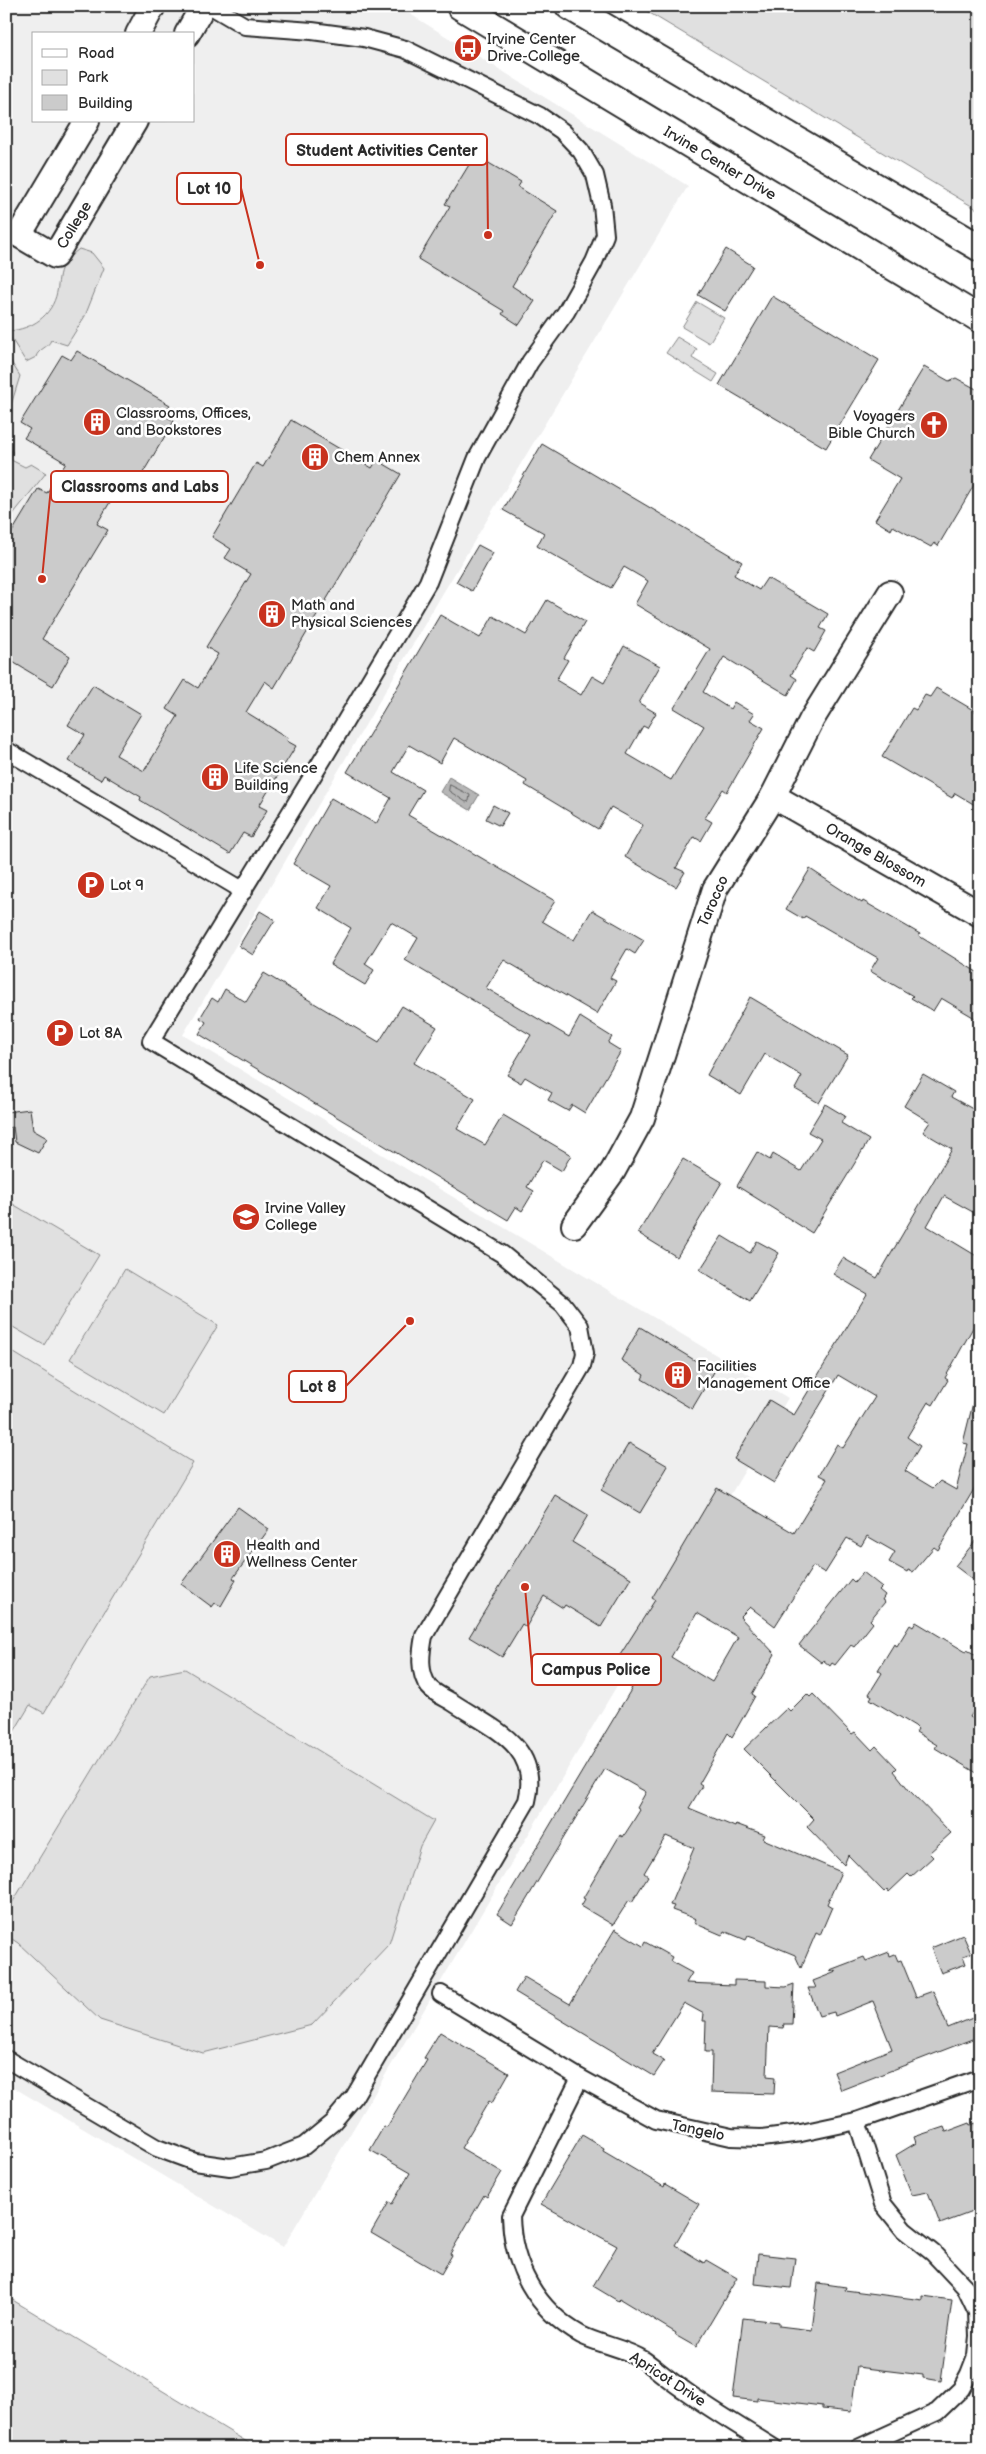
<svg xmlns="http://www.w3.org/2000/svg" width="986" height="2454" font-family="'Balsamiq Sans',sans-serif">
<rect width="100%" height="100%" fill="#fff"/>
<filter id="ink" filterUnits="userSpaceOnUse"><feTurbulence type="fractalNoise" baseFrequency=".02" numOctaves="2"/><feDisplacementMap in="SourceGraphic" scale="10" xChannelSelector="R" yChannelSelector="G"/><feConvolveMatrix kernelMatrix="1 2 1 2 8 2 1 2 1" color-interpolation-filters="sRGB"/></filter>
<g filter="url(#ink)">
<!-- built -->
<path fill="#efefef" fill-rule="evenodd" d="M6 6H397L688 186 440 598 183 1035 788 1398 283 2247 6 2083ZM34 34H194V121H34Z"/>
<!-- green -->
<g fill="#e0e0e0" stroke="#868686">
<polygon points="638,6 980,6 980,211"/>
<path d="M79 249 92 253 104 268 85 316 67 345 51 340C48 348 38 349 36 357L26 362 9 335V331C32 329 52 316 57 292 59 282 58 274 63 265 66 260 74 253 79 249Z"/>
<polygon points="697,302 724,318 709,343 682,327"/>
<polygon points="677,337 697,349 692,358 718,374 713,382 666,353"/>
<polygon points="6,354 20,376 6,421"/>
<polygon points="6,448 12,451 11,460 25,467 31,464 46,473 14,513 6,526"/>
<polygon points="6,1200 99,1255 44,1345 6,1323"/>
<polygon points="125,1269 218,1325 164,1415 70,1359"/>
<polygon points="6,1348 193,1463 44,1713 30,1705 6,1745"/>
<polygon points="185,1669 434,1821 420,1846 389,1944 312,2025 203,2053 100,2020 18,1943 6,1935 6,1913 150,1676"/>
<polygon points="6,2296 257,2448 6,2448"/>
</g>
<!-- water -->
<polygon fill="#b6b6b6" stroke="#7e7e7e" points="449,777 479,795 470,810 440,792"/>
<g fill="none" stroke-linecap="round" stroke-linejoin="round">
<!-- shore -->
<polygon stroke="#636363" stroke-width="1" points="450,785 470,795 469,801 466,802 449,791"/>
</g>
<!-- building -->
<g fill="#cbcbcb" stroke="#2b2b2b" fill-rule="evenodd">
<polygon points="475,155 521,182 518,187 557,211 512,286 535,301 519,325 502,314 504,311 418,259 450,206 445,204"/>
<polygon points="726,249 753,266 725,311 698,295"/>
<polygon points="772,296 879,360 826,448 719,385"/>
<polygon points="77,351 170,405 164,415 174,421 132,491 122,485 116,492 97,524 108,530 42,639 70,656 53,686 6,658 6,542 38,489 47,493 66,463 24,438 30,429 20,423 62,355 71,360"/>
<polygon points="924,367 949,381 956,378 980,391 980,475 938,546 934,543 931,547 893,526 891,530 875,520 900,479 868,460"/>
<polygon points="291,420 372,468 377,460 401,474 274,688 265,681 246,712 288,738 287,741 296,746 259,806 267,810 251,837 243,833 230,854 140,800 141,797 104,775 101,780 68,761 85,735 68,725 93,685 141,714 116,755 144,771 178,716 167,709 185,680 198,688 218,654 206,647 251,574 225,558 231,549 212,537 256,463 263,467"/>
<polygon points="542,444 742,562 734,575 759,590 767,578 828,614 820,628 826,631 814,652 807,648 791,675 797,679 788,695 724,657 703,692 730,709 734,702 754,714 750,720 764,728 727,792 723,789 705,818 712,822 701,841 694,837 676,868 685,872 676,887 625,857 643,825 611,807 598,829 525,785 527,781 454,738 440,763 409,745 393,772 423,790 408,815 555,901 542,921 574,940 592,910 644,940 635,954 627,949 610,978 616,981 597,1014 504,960 486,988 569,1037 580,1017 612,1037 608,1043 621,1051 585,1113 572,1105 568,1111 548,1100 552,1093 525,1077 521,1083 507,1075 531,1035 405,960 418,938 391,922 365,964 374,970 365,985 330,964 351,928 318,908 331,886 293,864 331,798 376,824 391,798 347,772 440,615 480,638 493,616 526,635 547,600 585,622 564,658 568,660 556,680 581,695 592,676 604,683 624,646 660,666 639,703 656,713 647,728 643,726 627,754 671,780 704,726 674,708 710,649 635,604 648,581 624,567 611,588 537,546 544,533 503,510"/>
<polygon points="478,545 493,553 472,591 456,582"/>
<polygon points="936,688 980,714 980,808 955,793 952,798 882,757 912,708 916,710 925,695 930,697"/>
<polygon points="493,805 508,813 500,826 486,819"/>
<polygon points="810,869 862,903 863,901 920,934 919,936 980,974 980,1021 941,998 933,1011 911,998 913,996 870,971 878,958 805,916 803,919 786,909"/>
<polygon points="260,911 275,920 253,955 239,946"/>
<polygon points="264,973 379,1042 402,1006 437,1027 414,1063 475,1099 457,1129 485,1145 503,1115 571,1155 562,1171 543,1160 527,1187 534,1191 522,1211 516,1207 508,1220 199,1034 206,1022 200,1018 212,998 218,1002 225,989 246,1002"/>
<polygon points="750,997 848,1055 819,1103 795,1089 802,1076 765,1054 741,1095 707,1075"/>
<path d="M923 1074 954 1092 951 1097 980 1113V1216L944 1196 927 1226 980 1258V1315L945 1378 948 1380 933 1405 928 1402 907 1437 920 1446 905 1471 933 1488 940 1481 956 1490 968 1444 963 1443 974 1399 980 1400V1479L938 1550 934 1547 913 1572 908 1570 907 1572 889 1562 895 1552 867 1536 861 1546 847 1538 825 1573 813 1566 775 1626 750 1607 740 1617 775 1654 752 1694 755 1696 732 1737 728 1733 699 1784 702 1786 689 1808 735 1827 736 1824 765 1835 763 1839 841 1872 827 1904 832 1907 820 1935 816 1933 801 1968 795 1955 754 1938 748 1936 746 1940 724 1931 722 1935 694 1923 696 1919 672 1910 674 1906 670 1905 694 1848 666 1836 644 1873 648 1876 632 1902 629 1900 613 1925 581 1906 585 1899 583 1898 620 1835 623 1837 632 1823 640 1810 637 1808 646 1792 605 1769 512 1924 497 1914 632 1688 608 1674 655 1600 652 1598 717 1488 794 1533 827 1479 819 1475 837 1444 843 1448 875 1397 838 1375 774 1483 734 1459 769 1400 794 1415 867 1294 833 1274 843 1258 877 1278 952 1149 923 1132 930 1122 904 1106ZM697 1613 738 1637 712 1682 671 1657Z"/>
<polygon points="825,1104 845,1116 841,1123 869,1140 812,1233 737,1186 757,1152 770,1160 773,1154 801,1171 821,1139 808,1132"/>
<polygon points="30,1109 33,1130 47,1138 38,1153 15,1142 13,1127 6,1128 6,1112"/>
<polygon points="683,1159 722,1182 677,1257 638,1233"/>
<polygon points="722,1236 750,1253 757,1241 779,1253 750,1301 700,1270"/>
<polygon points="640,1327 714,1372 692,1409 642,1379 644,1375 621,1360"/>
<polygon points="629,1443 668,1466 640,1513 601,1490"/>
<polygon points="555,1495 588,1515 572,1542 631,1578 601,1627 565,1605 563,1608 544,1596 526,1627 522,1624 502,1657 469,1637"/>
<polygon points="238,1507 269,1529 233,1578 236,1580 221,1606 215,1603 212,1607 181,1584"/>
<polygon points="980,1535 980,1585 955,1566"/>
<polygon points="863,1572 882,1587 879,1590 885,1595 882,1600 885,1602 870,1620 873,1623 854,1647 851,1645 835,1665 832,1663 830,1666 823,1660 822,1663 799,1645 851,1579 854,1582"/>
<polygon points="916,1622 966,1652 967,1650 980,1657 980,1700 970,1717 980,1723 980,1775 935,1748 937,1745 916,1732 918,1729 915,1726 870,1699 872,1696 869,1694 882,1673 878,1670 894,1644 897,1646 910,1625 913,1627"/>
<polygon points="807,1694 810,1697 813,1694 852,1734 855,1732 872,1750 876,1746 897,1768 894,1771 909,1790 951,1833 929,1853 933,1857 911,1877 908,1874 889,1892 887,1889 884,1892 848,1855 844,1865 807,1827 814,1819 744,1749 787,1708 790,1711"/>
<polygon points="615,1929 643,1946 645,1942 672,1957 670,1961 692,1973 686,1983 734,1985 734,1980 766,1981 766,1986 786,1987 794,1984 792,2024 784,2024 783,2028 769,2027 767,2076 775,2077 774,2094 711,2092 712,2052 705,2052 706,2021 703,2021 704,2014 684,2003 652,2054 664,2061 654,2076 515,1992 524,1977 570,2004"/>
<polygon points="963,1935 971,1953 963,1956 966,1964 941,1973 931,1948"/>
<polygon points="889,1952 890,1956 895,1954 898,1961 901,1960 916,1997 933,1991 948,2028 980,2015 980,2036 841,2090 834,2072 892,2049 873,2001 835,2016 834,2012 819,2016 808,1988 816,1988 813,1981 836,1972 830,1970 864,1957 866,1961"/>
<polygon points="440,2032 509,2073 492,2103 489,2101 461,2148 502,2172 487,2197 484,2195 450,2254 452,2255 441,2274 371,2233 389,2202 392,2204 410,2173 370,2150 384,2126 387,2127 427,2060 424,2058"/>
<polygon points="970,2123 971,2125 976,2123 980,2133 980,2209 940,2224 928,2192 912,2195 896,2155 916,2143 914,2137 944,2127 946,2132"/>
<polygon points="582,2135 604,2148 603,2151 664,2187 665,2184 699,2204 675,2245 704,2263 706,2260 737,2278 696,2347 675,2335 676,2333 620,2299 618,2301 593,2286 617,2246 541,2204"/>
<polygon points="758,2254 795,2258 791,2288 755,2284"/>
<polygon points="818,2283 846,2287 845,2290 923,2300 923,2296 952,2300 941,2381 923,2378 923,2375 857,2367 851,2412 822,2409 822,2406 758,2398 758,2401 733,2398 743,2318 779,2322 779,2326 812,2330"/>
</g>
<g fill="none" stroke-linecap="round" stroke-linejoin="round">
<defs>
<g id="street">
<polyline points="6,750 244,891"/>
<polyline points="441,1994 580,2078 656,2120 731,2137 762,2138 801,2133 857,2121 980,2078"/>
<path d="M6 2059 157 2148 195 2162 230 2167 266 2161 304 2146 332 2123 354 2097 527 1801C541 1745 491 1728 452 1702 445 1698 434 1693 429 1687 418 1673 421 1652 424 1636L582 1366 585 1353 580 1326 563 1304 502 1254 151 1041 326 754 428 582 477 458 530 362 566 312 594 262 605 235 602 205 595 175 581 151 562 131 540 116 405 49 364 38 312 31 245 26 211 6"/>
<path d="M580 2078 511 2216C512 2265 536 2310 581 2335 601 2345 625 2348 644 2360 658 2370 670 2381 684 2390 713 2411 744 2429 774 2448"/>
<polyline points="857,2121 883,2204 904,2230 933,2253 965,2287 977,2312 978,2336 976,2356 969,2374 961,2389 937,2412 858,2448"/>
</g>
<g id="secondary">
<polyline points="138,34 153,6"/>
<polyline points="187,34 203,6"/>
<polyline points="87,121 19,235 55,256 135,121"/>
<polyline points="773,796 980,914"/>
<polyline points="574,1225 613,1171 642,1118 715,889 773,796 812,719 890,593"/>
</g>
<g id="primary">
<polyline points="460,6 980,319"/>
<polyline points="569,6 980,248"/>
</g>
</defs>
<!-- street casing -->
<use href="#street" stroke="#2b2b2b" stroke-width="20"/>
<!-- secondary casing -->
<use href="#secondary" stroke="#2b2b2b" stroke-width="28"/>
<!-- primary casing -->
<use href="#primary" stroke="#2b2b2b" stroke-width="30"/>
<!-- street -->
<use href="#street" stroke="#fff" stroke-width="16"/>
<!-- secondary -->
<use href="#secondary" stroke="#fff" stroke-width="24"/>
<!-- primary -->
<use href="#primary" stroke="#fff" stroke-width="26"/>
</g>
</g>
<!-- icons -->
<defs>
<symbol id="bus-disc" viewBox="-11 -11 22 22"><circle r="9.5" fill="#c8321e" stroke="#fff"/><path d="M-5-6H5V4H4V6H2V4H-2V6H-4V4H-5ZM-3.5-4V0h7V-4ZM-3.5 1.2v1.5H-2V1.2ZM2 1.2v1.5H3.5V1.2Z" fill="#fff"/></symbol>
<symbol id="building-disc" viewBox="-11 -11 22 22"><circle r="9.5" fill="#c8321e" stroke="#fff"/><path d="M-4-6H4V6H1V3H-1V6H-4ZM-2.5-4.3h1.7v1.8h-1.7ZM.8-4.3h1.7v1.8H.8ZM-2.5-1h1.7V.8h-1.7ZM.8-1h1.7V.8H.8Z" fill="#fff"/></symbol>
<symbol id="church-disc" viewBox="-11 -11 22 22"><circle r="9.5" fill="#c8321e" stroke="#fff"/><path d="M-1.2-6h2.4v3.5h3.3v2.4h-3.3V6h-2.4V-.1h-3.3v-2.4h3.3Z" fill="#fff"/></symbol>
<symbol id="parking-disc" viewBox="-11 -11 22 22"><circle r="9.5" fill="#c8321e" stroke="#fff"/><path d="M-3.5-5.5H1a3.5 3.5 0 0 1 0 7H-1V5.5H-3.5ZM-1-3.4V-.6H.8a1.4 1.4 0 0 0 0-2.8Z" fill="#fff"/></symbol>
<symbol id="university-disc" viewBox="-11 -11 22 22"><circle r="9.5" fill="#c8321e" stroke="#fff"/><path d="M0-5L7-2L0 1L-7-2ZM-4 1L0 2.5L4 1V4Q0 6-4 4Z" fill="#fff"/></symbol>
</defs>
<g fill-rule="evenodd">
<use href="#bus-disc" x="452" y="32" width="32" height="32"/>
<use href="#building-disc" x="81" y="406" width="32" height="32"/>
<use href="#church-disc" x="918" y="409" width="32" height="32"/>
<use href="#building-disc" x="299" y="441" width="32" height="32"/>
<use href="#building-disc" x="256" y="598" width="32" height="32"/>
<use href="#building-disc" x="199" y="761" width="32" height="32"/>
<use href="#parking-disc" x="75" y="869" width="32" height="32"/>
<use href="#parking-disc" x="44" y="1017" width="32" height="32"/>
<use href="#university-disc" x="230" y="1201" width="32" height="32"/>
<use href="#building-disc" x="662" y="1359" width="32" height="32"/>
<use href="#building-disc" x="211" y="1538" width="32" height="32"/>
</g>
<g text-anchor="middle" stroke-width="5" stroke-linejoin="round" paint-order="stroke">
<!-- poi labels -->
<g font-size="15" fill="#2b2b2b" stroke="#fff" text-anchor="start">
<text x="487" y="44">Irvine Center<tspan x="487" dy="17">Drive-College</tspan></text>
<text x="116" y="418">Classrooms, Offices,<tspan x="116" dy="17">and Bookstores</tspan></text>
<text x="915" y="421" text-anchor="end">Voyagers<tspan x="915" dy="17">Bible Church</tspan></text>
<text x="334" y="462">Chem Annex</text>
<text x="291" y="610">Math and<tspan x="291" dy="17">Physical Sciences</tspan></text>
<text x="234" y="773">Life Science<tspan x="234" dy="17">Building</tspan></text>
<text x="110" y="890">Lot 9</text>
<text x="79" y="1038">Lot 8A</text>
<text x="265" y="1213">Irvine Valley<tspan x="265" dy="17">College</tspan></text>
<text x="697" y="1371">Facilities<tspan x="697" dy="17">Management Office</tspan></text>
<text x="246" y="1550">Health and<tspan x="246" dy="17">Wellness Center</tspan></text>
</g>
<!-- street labels -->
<g font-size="15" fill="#2b2b2b" stroke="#fff">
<text transform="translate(720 163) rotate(31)" y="5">Irvine Center Drive</text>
<text transform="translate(74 225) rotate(-59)" y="5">College</text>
<text transform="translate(876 855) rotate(30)" y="5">Orange Blossom</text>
<text transform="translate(713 901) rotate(-66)" y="5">Tarocco</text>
<text transform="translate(698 2130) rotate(12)" y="5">Tangelo</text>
<text transform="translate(668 2379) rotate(33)" y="5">Apricot Drive</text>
</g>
</g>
<!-- callouts -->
<path fill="none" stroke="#c8321e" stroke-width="2" d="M488 235L487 150M260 265L241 188M42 579L51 487M410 1321L346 1386M525 1587L532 1669"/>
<g fill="#c8321e" stroke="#fff" stroke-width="2">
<circle cx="488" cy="235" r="5"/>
<circle cx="260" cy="265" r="5"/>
<circle cx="42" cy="579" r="5"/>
<circle cx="410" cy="1321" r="5"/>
<circle cx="525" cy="1587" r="5"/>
</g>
<g fill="#fff" stroke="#c8321e" stroke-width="2">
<rect x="286" y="134" width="201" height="31" rx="5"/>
<rect x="177" y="173" width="64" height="31" rx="5"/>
<rect x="51" y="471" width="177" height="31" rx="5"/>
<rect x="289" y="1371" width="57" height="31" rx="5"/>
<rect x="532" y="1654" width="129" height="31" rx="5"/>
</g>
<g font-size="16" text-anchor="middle" font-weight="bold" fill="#2b2b2b">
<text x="387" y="156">Student Activities Center</text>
<text x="209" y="194">Lot 10</text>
<text x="140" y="492">Classrooms and Labs</text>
<text x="318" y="1392">Lot 8</text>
<text x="596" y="1675">Campus Police</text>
</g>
<!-- margin -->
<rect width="986" height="2454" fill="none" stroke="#fff" stroke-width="25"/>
<rect x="12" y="12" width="961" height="2429" fill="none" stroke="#2b2b2b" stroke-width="2" filter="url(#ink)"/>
<!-- legend -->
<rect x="32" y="32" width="162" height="90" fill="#ffffff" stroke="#aaaaaa"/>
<rect x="42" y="49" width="25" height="8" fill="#ffffff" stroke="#aaaaaa"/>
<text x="78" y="58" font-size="15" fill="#2b2b2b">Road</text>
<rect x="42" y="70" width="25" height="15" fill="#e0e0e0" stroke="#aaaaaa"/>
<text x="78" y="82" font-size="15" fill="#2b2b2b">Park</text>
<rect x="42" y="95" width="25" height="15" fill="#cbcbcb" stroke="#aaaaaa"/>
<text x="78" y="108" font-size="15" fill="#2b2b2b">Building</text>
</svg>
